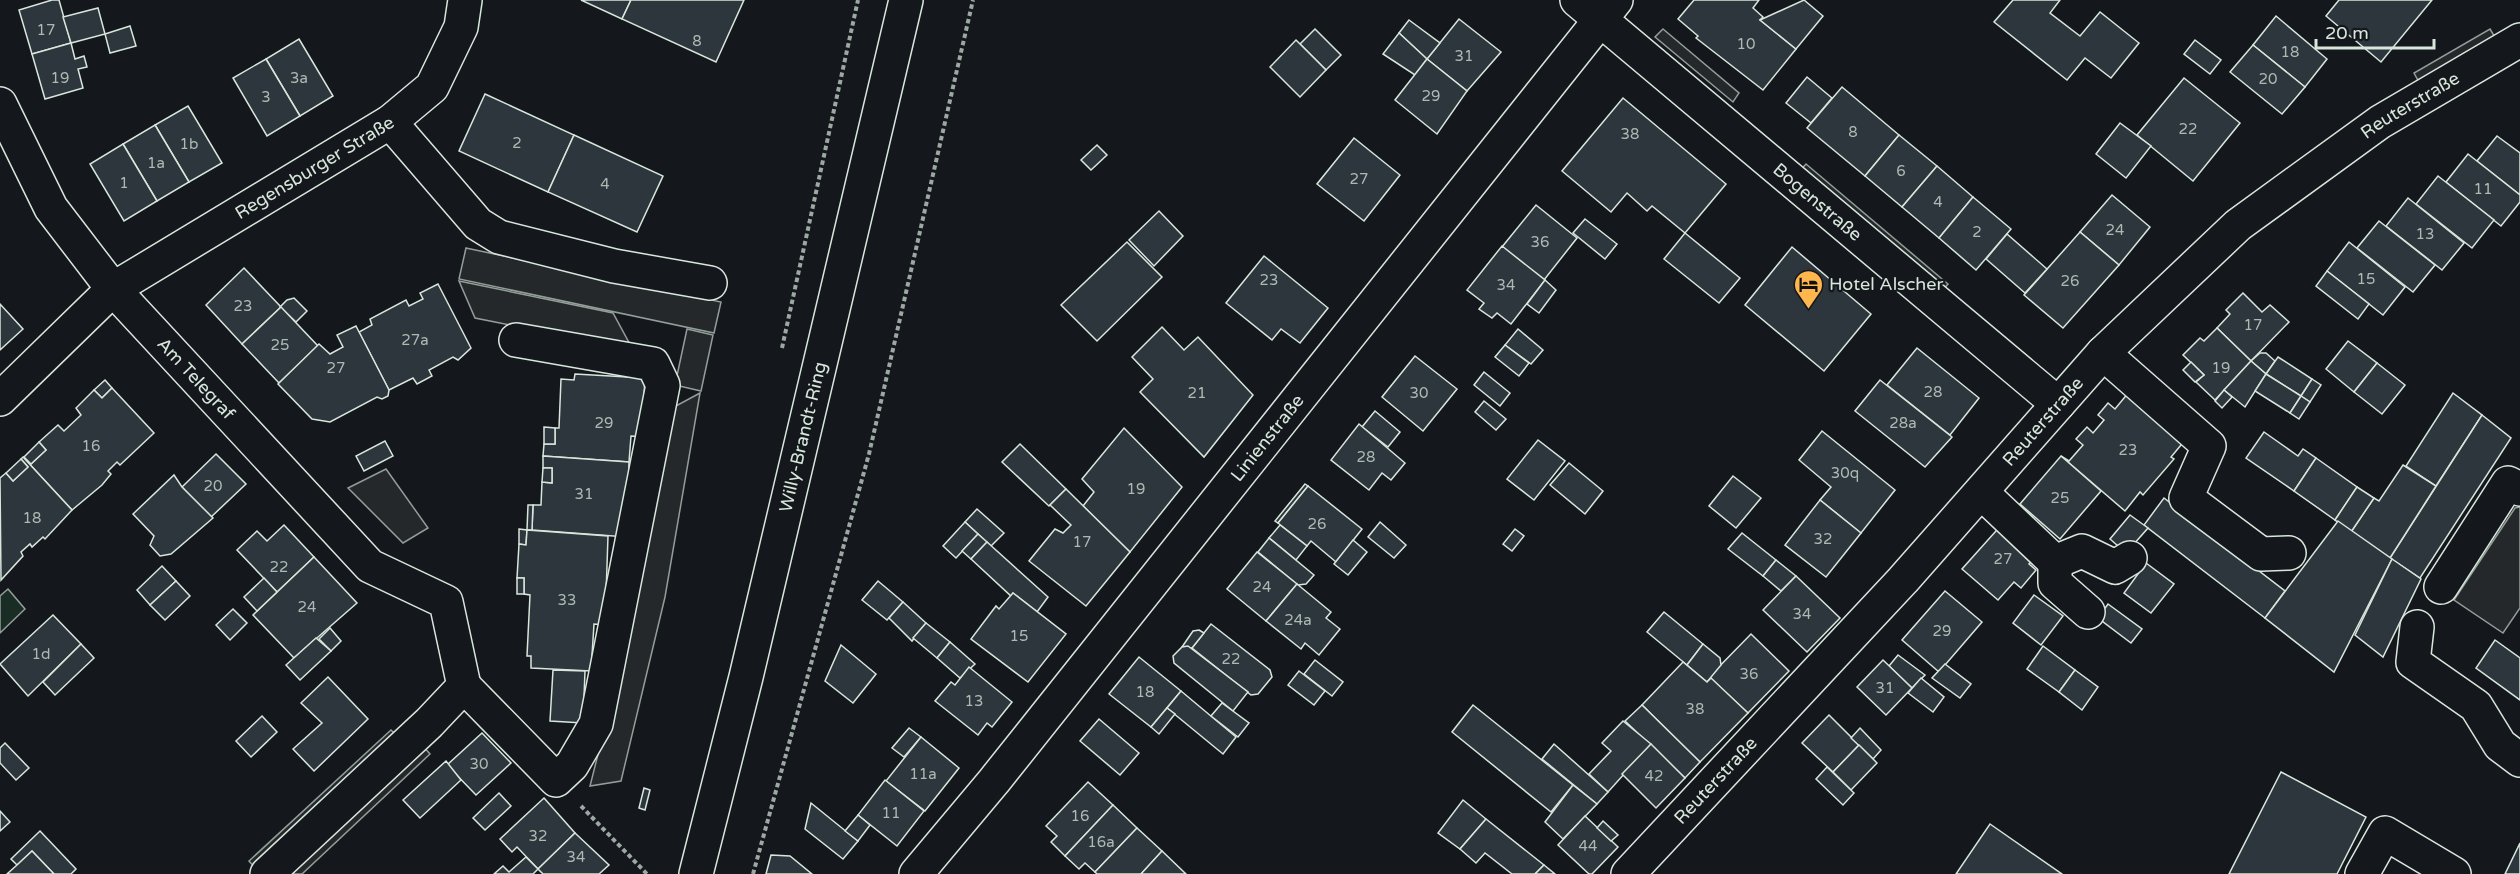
<svg xmlns="http://www.w3.org/2000/svg" width="2520" height="874" font-family="'Varela Round',sans-serif">
<rect width="100%" height="100%" fill="#14181c"/>
<!-- green -->
<polygon fill="#1a2d24" stroke="#939e99" stroke-width="1.5" points="8,589 25,609 0,633 0,596"/>
<!-- parking -->
<g fill="#24282b" stroke="#939e99" stroke-width="1.5">
<polygon points="1663,29 1739,93 1733,102 1655,37"/>
<polygon points="2490,29 2496,39 2420,84 2414,73"/>
<polygon points="1806,164 1948,284 1940,293 1798,173"/>
<polygon points="466,248 721,302 714,333 459,279"/>
<polygon points="459,281 613,313 633,350 475,318"/>
<polygon points="687,329 713,335 701,391 675,385"/>
<polygon points="700,393 665,597 621,781 590,786 627,640 674,407"/>
<polygon points="386,469 428,528 403,543 348,488"/>
<polygon points="2520,507 2520,608 2503,633 2454,600 2515,508"/>
<polygon points="391,730 400,739 257,870 249,861"/>
<polygon points="422,745 430,754 302,874 284,874"/>
</g>
<!-- building -->
<g fill="#2c363c" stroke="#d8e6dc" stroke-width="1.5">
<polygon points="52,0 59,0 71,43 32,54 19,10"/>
<polygon points="581,0 631,0 622,19"/>
<polygon points="631,0 744,0 716,62 622,19"/>
<polygon points="1694,0 1759,0 1753,8 1763,17 1760,20 1796,49 1763,90 1696,38 1698,36 1678,19"/>
<polygon points="1804,0 1823,16 1796,49 1760,20"/>
<polygon points="2013,0 2060,0 2050,13 2080,36 2100,12 2139,43 2111,78 2085,58 2067,80 1994,22"/>
<polygon points="2339,0 2432,0 2381,62 2326,16"/>
<polygon points="98,8 105,34 71,43 63,17"/>
<polygon points="2276,16 2327,59 2305,87 2253,45"/>
<polygon points="1459,19 1501,52 1467,91 1427,59"/>
<polygon points="1409,20 1440,43 1427,59 1399,33"/>
<polygon points="130,26 136,46 110,53 105,34"/>
<polygon points="1315,29 1341,55 1326,70 1300,44"/>
<polygon points="1399,33 1427,59 1415,75 1383,54"/>
<polygon points="299,39 333,96 300,116 266,59"/>
<polygon points="1296,40 1326,70 1300,97 1270,67"/>
<polygon points="2195,40 2221,60 2210,74 2184,54"/>
<polygon points="71,43 75,59 84,56 87,67 78,69 83,88 45,99 32,54"/>
<polygon points="2253,45 2305,87 2282,114 2230,72"/>
<polygon points="266,59 300,116 267,136 233,78"/>
<polygon points="1427,59 1467,91 1437,134 1395,100"/>
<polygon points="1807,77 1832,98 1811,123 1786,103"/>
<polygon points="2184,78 2240,123 2193,181 2137,135"/>
<polygon points="1842,87 1899,135 1865,176 1807,128"/>
<polygon points="485,94 574,135 548,192 459,151"/>
<polygon points="1623,98 1726,184 1685,233 1652,206 1647,211 1627,193 1611,212 1562,171"/>
<polygon points="188,106 222,163 189,182 155,125"/>
<polygon points="2120,123 2151,146 2126,178 2096,154"/>
<polygon points="155,125 189,182 157,201 123,144"/>
<polygon points="574,135 663,176 637,232 548,192"/>
<polygon points="1899,135 1937,166 1902,207 1865,176"/>
<polygon points="2497,136 2520,153 2520,195 2477,161"/>
<polygon points="1354,138 1400,175 1364,221 1317,184"/>
<polygon points="123,144 157,201 124,221 90,164"/>
<polygon points="1097,145 1107,155 1091,170 1081,160"/>
<polygon points="2468,154 2520,195 2520,202 2501,226 2446,182"/>
<polygon points="1937,166 1973,197 1939,238 1902,207"/>
<polygon points="2438,176 2494,220 2472,248 2416,204"/>
<polygon points="2112,195 2150,227 2119,265 2080,232"/>
<polygon points="1973,197 2011,229 1976,270 1939,238"/>
<polygon points="2408,198 2464,243 2442,270 2386,226"/>
<polygon points="1536,205 1577,238 1544,280 1502,247"/>
<polygon points="1159,211 1183,236 1154,266 1129,240"/>
<polygon points="1585,219 1617,244 1605,259 1573,233"/>
<polygon points="2379,221 2435,265 2413,292 2357,248"/>
<polygon points="2080,232 2119,265 2063,328 2024,295"/>
<polygon points="1685,233 1740,278 1719,303 1664,259"/>
<polygon points="2007,234 2047,269 2025,293 1986,259"/>
<polygon points="1127,242 1162,277 1097,341 1061,305"/>
<polygon points="2349,242 2405,287 2383,315 2327,271"/>
<polygon points="1502,246 1545,280 1511,324 1497,313 1492,318 1479,309 1484,303 1467,290"/>
<polygon points="1792,247 1871,314 1824,371 1745,305"/>
<polygon points="1264,256 1328,308 1300,343 1281,329 1272,340 1226,303"/>
<polygon points="244,268 281,307 242,344 206,305"/>
<polygon points="2327,271 2369,304 2358,319 2316,286"/>
<polygon points="1545,280 1556,290 1539,313 1527,304"/>
<polygon points="438,284 471,348 458,360 453,357 429,370 432,376 417,384 413,378 389,390 359,332 372,325 370,319 406,300 409,306 423,299 420,293"/>
<polygon points="2243,293 2262,312 2270,305 2289,322 2251,361 2217,328 2230,314 2226,310"/>
<polygon points="294,298 307,311 296,322 280,307 287,300"/>
<polygon points="0,304 23,329 0,350"/>
<polygon points="281,307 318,346 279,383 242,344"/>
<polygon points="356,326 389,390 388,396 382,399 377,397 330,422 312,419 278,384 319,344 330,354 343,347 337,335"/>
<polygon points="1162,327 1184,350 1198,337 1253,395 1204,457 1140,392 1153,379 1132,357"/>
<polygon points="2217,328 2251,361 2215,400 2196,382 2204,375 2183,355 2200,338 2204,341"/>
<polygon points="1518,329 1543,350 1531,364 1505,345"/>
<polygon points="2348,341 2377,363 2354,392 2326,369"/>
<polygon points="1505,345 1529,363 1519,376 1495,357"/>
<polygon points="1917,348 1979,398 1950,435 1887,385"/>
<polygon points="2260,353 2266,353 2275,361 2266,374 2251,361"/>
<polygon points="1415,356 1457,389 1423,431 1382,397"/>
<polygon points="2278,357 2312,379 2301,396 2266,374"/>
<polygon points="2251,361 2266,374 2245,407 2224,390"/>
<polygon points="2191,362 2204,375 2195,382 2183,370"/>
<polygon points="2377,363 2405,385 2382,414 2354,392"/>
<polygon points="1484,372 1510,393 1500,406 1474,385"/>
<polygon points="575,374 645,378 643,417 647,437 631,436 629,462 543,456 544,444 555,444 555,428 559,428 561,379 574,380"/>
<polygon points="2266,374 2301,396 2290,413 2255,391"/>
<polygon points="2312,379 2321,385 2310,402 2301,396"/>
<polygon points="105,380 112,388 102,398 94,390"/>
<polygon points="1880,380 1952,437 1925,467 1855,411"/>
<polygon points="112,388 154,433 120,465 117,462 108,471 111,474 102,485 72,510 23,457 31,464 46,450 39,442 58,425 64,431 81,415 76,408 94,390 102,398"/>
<polygon points="2224,390 2232,397 2222,408 2215,401"/>
<polygon points="2129,392 2186,439 2171,457 2174,459 2143,495 2140,492 2125,511 2061,456 2069,461 2083,445 2076,439 2087,427 2093,433 2104,420 2098,415 2108,403 2115,409"/>
<polygon points="2453,393 2482,415 2436,486 2406,466"/>
<polygon points="2301,396 2310,402 2299,419 2290,413"/>
<polygon points="1484,401 1506,419 1496,430 1475,412"/>
<polygon points="1375,411 1400,432 1388,447 1362,427"/>
<polygon points="2482,415 2511,438 2420,578 2390,558"/>
<polygon points="1359,424 1405,463 1391,480 1382,473 1369,490 1331,460"/>
<polygon points="544,427 555,428 555,444 544,444"/>
<polygon points="1124,428 1182,487 1130,552 1083,506 1094,492 1082,479"/>
<polygon points="1822,431 1895,490 1861,533 1820,500 1831,487 1799,460"/>
<polygon points="2264,432 2298,456 2303,449 2316,458 2294,491 2246,458"/>
<polygon points="1538,440 1565,461 1534,500 1507,479"/>
<polygon points="385,441 393,456 364,471 356,456"/>
<polygon points="39,442 46,450 31,464 24,457"/>
<polygon points="1020,444 1066,489 1049,506 1002,462"/>
<polygon points="216,454 246,484 210,518 182,487"/>
<polygon points="543,456 629,462 627,537 532,530 533,505 541,505 542,482 552,483 552,468 543,468"/>
<polygon points="2061,456 2101,491 2060,539 2020,504"/>
<polygon points="23,457 72,510 45,539 43,537 32,547 30,544 21,552 23,556 1,580 0,478 6,473 13,481 28,467 21,459"/>
<polygon points="2316,458 2357,487 2335,520 2294,491"/>
<polygon points="21,459 28,467 13,481 6,473"/>
<polygon points="1569,463 1603,491 1585,514 1550,485"/>
<polygon points="2403,465 2436,486 2390,558 2351,532 2374,498 2379,501"/>
<polygon points="543,468 552,468 552,483 542,482"/>
<polygon points="174,475 182,487 213,518 171,554 160,556 150,545 154,536 133,514"/>
<polygon points="1733,476 1761,498 1736,528 1709,506"/>
<polygon points="1305,484 1308,486 1278,523 1275,521"/>
<polygon points="1308,486 1362,529 1336,562 1311,541 1307,546 1278,523"/>
<polygon points="2357,487 2374,498 2351,532 2335,520"/>
<polygon points="1066,489 1130,552 1086,606 1029,561 1055,529 1063,533 1071,525 1050,505"/>
<polygon points="2164,498 2285,591 2265,618 2144,525"/>
<polygon points="1820,500 1861,533 1826,577 1785,545"/>
<polygon points="528,505 533,505 532,530 527,530"/>
<polygon points="977,509 1004,533 991,546 965,522"/>
<polygon points="2130,515 2148,528 2126,553 2110,539"/>
<polygon points="2338,521 2392,559 2334,672 2265,618"/>
<polygon points="965,522 978,534 956,558 943,546"/>
<polygon points="1380,522 1406,545 1394,558 1368,537"/>
<polygon points="2004,522 2039,553 2029,564 2036,570 2021,588 2014,582 1998,600 1962,569"/>
<polygon points="284,525 314,557 277,592 237,550 257,531 267,541"/>
<polygon points="1280,525 1307,546 1296,560 1269,538"/>
<polygon points="519,529 527,530 526,545 519,544"/>
<polygon points="1515,529 1524,536 1512,551 1503,544"/>
<polygon points="527,530 608,536 605,625 594,624 591,671 531,668 531,656 527,656 530,595 524,594 524,578 517,578 519,544 526,545"/>
<polygon points="1742,533 1776,560 1763,576 1728,549"/>
<polygon points="978,534 987,542 971,559 962,551"/>
<polygon points="1269,538 1314,575 1306,584 1298,585 1258,552"/>
<polygon points="1353,540 1367,552 1348,575 1334,564"/>
<polygon points="987,542 1048,597 1037,612 1013,593 1011,596 971,559"/>
<polygon points="1257,552 1297,584 1266,621 1227,589"/>
<polygon points="314,557 357,603 294,658 253,615"/>
<polygon points="2392,559 2421,579 2383,657 2355,635"/>
<polygon points="1776,560 1796,576 1781,591 1763,576"/>
<polygon points="2146,563 2174,584 2151,613 2124,593"/>
<polygon points="162,566 176,581 150,605 137,590"/>
<polygon points="1796,576 1840,618 1807,652 1763,610"/>
<polygon points="264,578 277,592 257,611 244,597"/>
<rect x="517" y="578" width="7" height="16"/>
<polygon points="176,581 190,596 165,620 150,605"/>
<polygon points="878,581 903,602 887,620 862,600"/>
<polygon points="1297,584 1331,612 1326,618 1340,629 1319,655 1305,643 1301,649 1266,621"/>
<polygon points="1945,591 1982,622 1939,672 1902,640"/>
<polygon points="1013,593 1066,634 1028,682 971,639 996,606 999,609"/>
<polygon points="2034,595 2063,616 2041,645 2013,623"/>
<polygon points="903,602 926,623 912,641 889,618"/>
<polygon points="2108,604 2142,629 2131,643 2098,618"/>
<polygon points="233,609 247,623 230,640 216,625"/>
<polygon points="1664,612 1703,644 1687,665 1647,632"/>
<polygon points="53,615 81,644 28,696 0,664"/>
<polygon points="926,623 950,642 937,658 913,638"/>
<polygon points="1211,624 1270,670 1272,677 1258,694 1251,695 1192,648"/>
<polygon points="330,628 341,641 331,651 319,639"/>
<polygon points="1199,630 1204,633 1192,648 1182,647 1193,631"/>
<polygon points="1751,634 1789,671 1748,713 1709,677"/>
<polygon points="316,638 331,651 300,680 286,665"/>
<polygon points="2495,640 2520,658 2520,700 2476,668"/>
<polygon points="950,642 975,664 960,678 937,658"/>
<polygon points="81,644 94,658 55,695 43,682"/>
<polygon points="1703,644 1720,658 1721,665 1707,682 1687,665"/>
<polygon points="841,645 876,674 853,703 825,681"/>
<polygon points="1188,646 1248,692 1233,711 1174,663 1173,656 1182,647"/>
<polygon points="2043,646 2075,670 2059,692 2027,669"/>
<polygon points="1898,655 1925,675 1912,688 1889,666"/>
<polygon points="1139,657 1181,691 1151,727 1109,694"/>
<polygon points="1315,660 1343,682 1332,696 1304,674"/>
<polygon points="1883,660 1912,688 1886,715 1857,687"/>
<polygon points="1683,662 1707,682 1711,678 1748,713 1700,762 1642,705"/>
<polygon points="1945,664 1971,684 1960,698 1932,678"/>
<polygon points="969,667 1012,702 992,727 987,723 978,735 935,701 951,682 955,685"/>
<polygon points="553,670 585,671 583,723 550,721"/>
<polygon points="2075,670 2098,687 2082,710 2059,692"/>
<polygon points="1299,671 1325,691 1314,705 1288,685"/>
<polygon points="328,677 368,719 314,771 293,749 322,723 301,703"/>
<polygon points="1921,678 1944,697 1933,712 1908,693"/>
<polygon points="1181,691 1236,737 1223,754 1167,708"/>
<polygon points="1222,703 1249,723 1238,737 1211,716"/>
<polygon points="1473,705 1573,785 1551,812 1452,732"/>
<polygon points="1642,705 1700,762 1685,778 1625,721"/>
<polygon points="1167,708 1175,714 1159,734 1151,727"/>
<polygon points="1829,715 1859,745 1833,772 1802,743"/>
<polygon points="262,716 277,732 251,757 236,741"/>
<polygon points="1099,719 1139,753 1120,775 1080,741"/>
<polygon points="1623,721 1651,744 1608,792 1589,774 1611,751 1602,743"/>
<polygon points="909,728 921,737 904,757 892,748"/>
<polygon points="1860,728 1881,750 1873,759 1851,738"/>
<polygon points="482,733 511,763 476,795 447,765"/>
<polygon points="921,737 959,768 925,811 886,781"/>
<polygon points="5,743 29,768 16,780 0,763 0,748"/>
<polygon points="1554,744 1608,792 1597,804 1542,759"/>
<polygon points="1651,744 1685,778 1656,808 1622,774"/>
<polygon points="1859,745 1877,763 1851,790 1833,772"/>
<polygon points="446,761 461,780 420,818 403,800"/>
<polygon points="1827,767 1854,793 1843,805 1816,779"/>
<polygon points="2281,772 2366,817 2337,874 2229,874"/>
<polygon points="885,780 924,811 897,846 858,815"/>
<polygon points="1088,782 1113,805 1065,856 1051,842 1057,836 1046,826"/>
<polygon points="1573,785 1597,804 1563,839 1545,822"/>
<polygon points="644,788 650,790 645,810 639,808"/>
<polygon points="499,793 511,806 485,830 473,818"/>
<polygon points="544,798 575,833 538,869 517,847 512,852 500,839"/>
<polygon points="1463,800 1486,819 1460,849 1438,833"/>
<polygon points="811,803 858,841 843,859 805,829"/>
<polygon points="1113,805 1137,828 1095,872 1085,863 1079,869 1065,856"/>
<polygon points="0,811 10,822 0,831"/>
<polygon points="858,815 870,825 858,841 845,831"/>
<polygon points="1585,816 1618,847 1592,874 1589,874 1558,845"/>
<polygon points="1486,819 1544,865 1535,874 1512,874 1485,853 1476,863 1460,849"/>
<polygon points="1603,821 1618,835 1611,841 1597,828"/>
<polygon points="1990,824 2062,874 1956,874"/>
<polygon points="1137,828 1162,851 1141,874 1097,874 1095,872"/>
<polygon points="40,831 76,869 71,874 54,874 32,851 17,865 11,859"/>
<polygon points="575,833 609,865 599,874 543,874 538,869"/>
<polygon points="2520,843 2520,874 2505,874"/>
<polygon points="32,851 54,874 7,874 17,865"/>
<polygon points="1162,851 1186,874 1141,874"/>
<polygon points="771,855 790,856 812,874 766,874"/>
<polygon points="526,857 538,869 533,874 494,874 503,866 509,872"/>
<polygon points="1544,865 1555,874 1535,874"/>
</g>
<g fill="none" stroke-linecap="round" stroke-linejoin="round">
<defs>
<g id="minor">
<path id="s1" d="M1577 0 2058 404"/>
<path id="s2" d="M0 104 51 208 113 289 370 566 446 602 464 686 429 723 267 874"/>
<polyline points="390,122 478,224 499,237 614,266 710,283"/>
<polyline points="2103,353 2209,446 2186,498 2261,554 2289,553"/>
<path id="s3" d="M0 399 113 289 390 122 432 87 461 27 465 0"/>
<polyline points="1981,492 2055,562 2082,551 2115,567 2130,558"/>
<polyline points="2055,562 2055,583 2088,612"/>
<polyline points="2441,587 2508,483 2520,489"/>
<polyline points="2417,627 2413,662 2476,706 2500,745 2520,760"/>
<polyline points="464,686 556,780 572,765 596,724 663,385 653,364 516,340"/>
<path id="s4" d="M916 874 994 781 1616 0"/>
<path id="s5" d="M1628 874 1903 580 2103 353 2238 225 2380 122 2520 40"/>
<polyline points="2362,874 2385,833 2454,874"/>
</g>
<g id="major">
<path id="s6" d="M696 874 746 677 906 0"/>
</g>
</defs>
<!-- minor casing -->
<use href="#minor" stroke="#d8e6dc" stroke-width="36"/>
<!-- major casing -->
<use href="#major" stroke="#d8e6dc" stroke-width="36"/>
<!-- path -->
<g stroke="#9da8a2" stroke-width="4" stroke-dasharray="4.5 3" stroke-linecap="butt">
<polyline points="782,348 858,0"/>
<polyline points="581,806 647,874"/>
<polyline points="753,874 869,454 973,0"/>
</g>
<!-- minor -->
<use href="#minor" stroke="#14181c" stroke-width="33"/>
<!-- major -->
<use href="#major" stroke="#14181c" stroke-width="33"/>
</g>
<!-- icons -->
<defs>
<symbol id="hotel-pin" viewBox="-11 -11 22 30"><path d="M0 17L-7.5 6A9.5 9.5 0 1 1 7.5 6Z" fill="#ffb74d" stroke="#14181c"/><path d="M-6-4.5h1.5V1H6V5H4.5V3h-9V5H-6ZM-4 0a1.8 1.8 0 1 1 3.6 0ZM.5 0V-2.5h3Q6-2.5 6 0Z" fill="#111"/></symbol>
</defs>
<g fill-rule="evenodd">
<use href="#hotel-pin" x="1792" y="268" width="33" height="45"/>
</g>
<g text-anchor="middle" stroke-width="4.5" stroke-linejoin="round" paint-order="stroke">
<!-- number labels -->
<g font-size="15" fill="#adbab4">
<text x="46" y="35">17</text>
<text x="697" y="46">8</text>
<text x="1746" y="49">10</text>
<text x="2290" y="57">18</text>
<text x="1464" y="61">31</text>
<text x="60" y="83">19</text>
<text x="299" y="83">3a</text>
<text x="2268" y="84">20</text>
<text x="1431" y="101">29</text>
<text x="266" y="102">3</text>
<text x="2188" y="134">22</text>
<text x="1853" y="137">8</text>
<text x="1630" y="139">38</text>
<text x="517" y="148">2</text>
<text x="189" y="149">1b</text>
<text x="156" y="168">1a</text>
<text x="1901" y="176">6</text>
<text x="1359" y="184">27</text>
<text x="124" y="188">1</text>
<text x="605" y="189">4</text>
<text x="2483" y="194">11</text>
<text x="1938" y="207">4</text>
<text x="2115" y="235">24</text>
<text x="1977" y="237">2</text>
<text x="2425" y="239">13</text>
<text x="1540" y="247">36</text>
<text x="2366" y="284">15</text>
<text x="1269" y="285">23</text>
<text x="2070" y="286">26</text>
<text x="1506" y="290">34</text>
<text x="243" y="311">23</text>
<text x="2253" y="330">17</text>
<text x="415" y="345">27a</text>
<text x="280" y="350">25</text>
<text x="336" y="373">27</text>
<text x="2221" y="373">19</text>
<text x="1933" y="397">28</text>
<text x="1197" y="398">21</text>
<text x="1419" y="398">30</text>
<text x="604" y="428">29</text>
<text x="1903" y="428">28a</text>
<text x="91" y="451">16</text>
<text x="2128" y="455">23</text>
<text x="1366" y="462">28</text>
<text x="1845" y="478">30q</text>
<text x="213" y="491">20</text>
<text x="1136" y="494">19</text>
<text x="584" y="499">31</text>
<text x="2060" y="503">25</text>
<text x="32" y="523">18</text>
<text x="1317" y="529">26</text>
<text x="1823" y="544">32</text>
<text x="1082" y="547">17</text>
<text x="2003" y="564">27</text>
<text x="279" y="572">22</text>
<text x="1262" y="592">24</text>
<text x="567" y="605">33</text>
<text x="307" y="612">24</text>
<text x="1802" y="619">34</text>
<text x="1298" y="625">24a</text>
<text x="1942" y="636">29</text>
<text x="1019" y="641">15</text>
<text x="41" y="659">1d</text>
<text x="1231" y="664">22</text>
<text x="1749" y="679">36</text>
<text x="1885" y="693">31</text>
<text x="1145" y="697">18</text>
<text x="974" y="706">13</text>
<text x="1695" y="714">38</text>
<text x="479" y="769">30</text>
<text x="923" y="779">11a</text>
<text x="1654" y="781">42</text>
<text x="891" y="818">11</text>
<text x="1080" y="821">16</text>
<text x="538" y="841">32</text>
<text x="1101" y="847">16a</text>
<text x="1588" y="851">44</text>
<text x="576" y="862">34</text>
</g>
<!-- street labels -->
<g font-size="18" fill="#d8e6dc" stroke="#14181c">
<text dy="6" stroke="none"><textPath href="#s5" startOffset="1101">Reuterstraße</textPath></text>
<text dy="6" stroke="none"><textPath href="#s3" startOffset="393">Regensburger Straße</textPath></text>
<text dy="6" stroke="none"><textPath href="#s1" startOffset="314">Bogenstraße</textPath></text>
<text dy="6" stroke="none"><textPath href="#s2" startOffset="340">Am Telegraf</textPath></text>
<text dy="6" stroke="none"><textPath href="#s5" startOffset="614">Reuterstraße</textPath></text>
<text dy="6" stroke="none"><textPath href="#s6" startOffset="450">Willy-Brandt-Ring</textPath></text>
<text dy="6" stroke="none"><textPath href="#s4" startOffset="560">Linienstraße</textPath></text>
<text dy="6" stroke="none"><textPath href="#s5" startOffset="128">Reuterstraße</textPath></text>
</g>
<!-- poi labels -->
<g font-size="18" fill="#d8e6dc" stroke="#14181c" text-anchor="start">
<text x="1829" y="290">Hotel Alscher</text>
</g>
</g>
<!-- scale -->
<path d="M2316 39v9h118v-9" fill="none" stroke="#d8e6dc" stroke-width="3"/>
<text x="2325" y="39" font-size="18" fill="#d8e6dc" stroke="#14181c" stroke-width="4.5" paint-order="stroke">20 m</text>
</svg>
